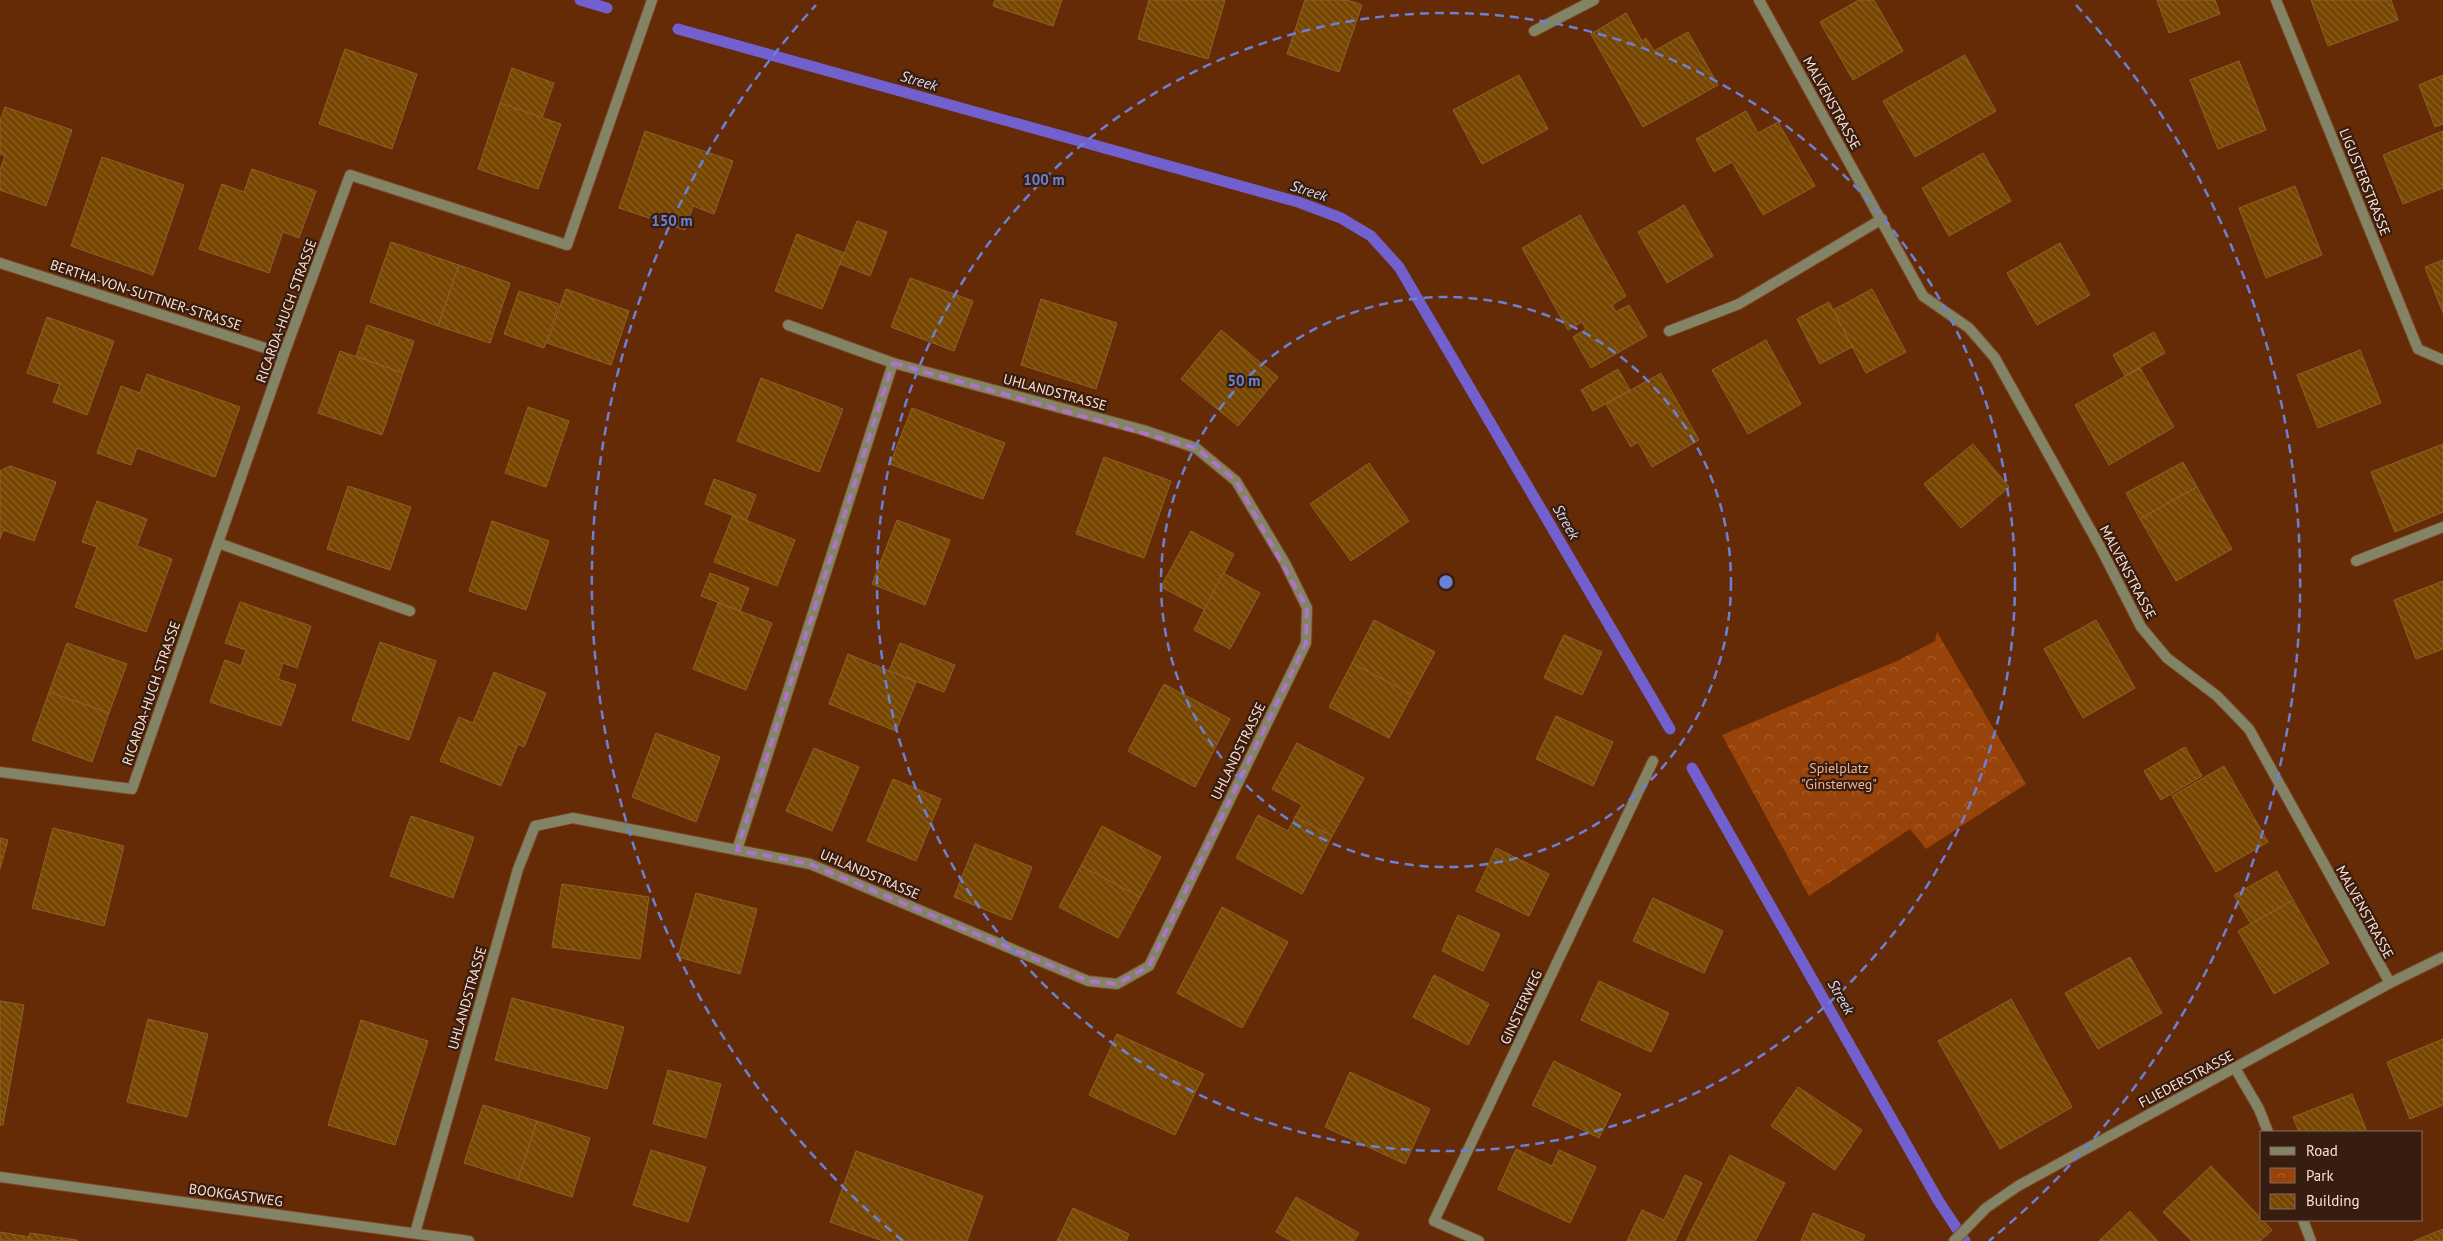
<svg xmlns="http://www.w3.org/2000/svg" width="2443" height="1241" font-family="'PT Sans',sans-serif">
<defs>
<pattern id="park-crowns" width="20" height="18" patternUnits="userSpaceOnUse" patternTransform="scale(1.25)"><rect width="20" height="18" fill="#984309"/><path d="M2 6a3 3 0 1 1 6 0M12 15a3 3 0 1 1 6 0" fill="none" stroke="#a75e2c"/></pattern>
<pattern id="building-back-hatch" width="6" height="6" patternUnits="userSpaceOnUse" patternTransform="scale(1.25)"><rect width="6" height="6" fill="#764600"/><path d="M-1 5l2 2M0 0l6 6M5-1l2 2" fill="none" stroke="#8a6024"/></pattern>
</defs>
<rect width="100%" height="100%" fill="#642b06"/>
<!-- park -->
<polygon fill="url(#park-crowns)" points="1937,632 2026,784 1926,849 1910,829 1809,896 1722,735 1899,660 1935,641"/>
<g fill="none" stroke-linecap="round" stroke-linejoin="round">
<!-- stream -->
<g stroke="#7260ce" stroke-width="11">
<polyline points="580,0 607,8"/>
<polyline points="678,29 1298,202 1341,218 1371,236 1399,267 1670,729"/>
<polyline points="1692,768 1938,1200 1965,1241"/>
</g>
</g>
<!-- building -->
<g fill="url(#building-back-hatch)" stroke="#8f6029">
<polygon points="995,0 1062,0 1053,26 993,6"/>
<polygon points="1149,0 1225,0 1208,59 1138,39"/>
<polygon points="1305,0 1347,0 1362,5 1339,72 1287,54"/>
<polygon points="1859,0 1874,0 1903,51 1853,80 1820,22"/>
<polygon points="2157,0 2215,0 2220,14 2169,33"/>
<polygon points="2311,0 2391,0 2398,20 2328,46"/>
<polygon points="1626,13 1642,41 1646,38 1654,51 1688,32 1718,85 1643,127 1591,34"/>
<polygon points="345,49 417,74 392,149 319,124"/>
<polygon points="1965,55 1996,111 1915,157 1883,101"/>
<polygon points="2239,61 2266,130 2218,149 2190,80"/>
<polygon points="512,68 554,83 542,118 500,103"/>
<polygon points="1519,75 1548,129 1482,164 1453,110"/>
<polygon points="2443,75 2443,124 2435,127 2419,85"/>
<polygon points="500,103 561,124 538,189 478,169"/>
<polygon points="5,107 72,130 46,206 0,190 0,170 5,156 0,154 0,121"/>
<polygon points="1746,111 1758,133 1778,122 1815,186 1763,215 1732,162 1714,172 1696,139"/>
<polygon points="645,131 733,161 714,214 693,206 685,230 619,208"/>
<polygon points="2443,131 2443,188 2403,204 2383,155"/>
<polygon points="1983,153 2011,201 1949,236 1922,188"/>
<polygon points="102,157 184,185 153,275 71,246"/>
<polygon points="252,169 316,191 299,238 283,232 269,273 199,249 222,184 244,192"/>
<polygon points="2295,186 2322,255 2266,278 2239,208"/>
<polygon points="1684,205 1713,256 1667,283 1638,232"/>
<polygon points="1580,215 1626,296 1612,305 1616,312 1629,305 1647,336 1591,368 1573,337 1586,329 1582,322 1568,330 1522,248"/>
<polygon points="857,221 887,232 870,276 840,264"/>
<polygon points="797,234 844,253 822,309 775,291"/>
<polygon points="391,242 459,265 438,326 370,302"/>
<polygon points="2060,243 2090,295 2037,325 2007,273"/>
<polygon points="2443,260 2443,313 2425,267"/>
<polygon points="459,265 510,283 490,343 438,326"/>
<polygon points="910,278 973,301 954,351 891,327"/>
<polygon points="566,289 629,311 611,365 547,343"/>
<polygon points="1872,289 1906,352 1866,373 1833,310"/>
<polygon points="519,291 559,304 544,348 504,334"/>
<polygon points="1041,299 1117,323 1096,389 1021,365"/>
<polygon points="1829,302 1852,347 1820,364 1797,319"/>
<polygon points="47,317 114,341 87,415 53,402 60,384 27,373"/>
<polygon points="367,325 414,341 403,373 356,356"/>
<polygon points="1221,330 1278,377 1238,426 1181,379"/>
<polygon points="2154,332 2165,353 2125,376 2113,355"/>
<polygon points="1766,340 1801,404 1748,434 1712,370"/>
<polygon points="2360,350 2381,403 2318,428 2297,375"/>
<polygon points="340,351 403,373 382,435 318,413"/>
<polygon points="2140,368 2174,427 2109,465 2075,405"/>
<polygon points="1618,369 1630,390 1593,411 1581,390"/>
<polygon points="1661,373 1699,440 1652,467 1638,442 1631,447 1606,404"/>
<polygon points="147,374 240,407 215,477 137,448 131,465 97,453 121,386 140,393"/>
<polygon points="761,378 843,409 819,472 737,441"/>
<polygon points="528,407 569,421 546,487 505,473"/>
<polygon points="912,408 1005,443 983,499 890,464"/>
<polygon points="1973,444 2009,487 1961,528 1924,484"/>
<polygon points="2443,444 2443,512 2395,532 2371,472"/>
<polygon points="1104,457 1171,481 1144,558 1076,534"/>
<polygon points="2183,462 2197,487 2140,519 2126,493"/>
<polygon points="1369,463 1409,521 1351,561 1310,504"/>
<polygon points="10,466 56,482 34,541 3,530 0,539 0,471"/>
<polygon points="714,479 756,495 746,521 705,504"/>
<polygon points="348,486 411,507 390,570 327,549"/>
<polygon points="2197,487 2232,549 2176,581 2140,519"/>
<polygon points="97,501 147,519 137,546 172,559 146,632 75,607 97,547 82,542"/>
<polygon points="733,515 795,540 777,586 714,562"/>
<polygon points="897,520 950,540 925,605 872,584"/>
<polygon points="492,521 549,541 526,610 469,591"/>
<polygon points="1191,531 1234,554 1205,610 1161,587"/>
<polygon points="710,573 749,588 740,611 701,596"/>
<polygon points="1223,573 1260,593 1230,649 1194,630"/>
<polygon points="2443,581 2443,649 2416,659 2394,600"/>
<polygon points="240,602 311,626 297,668 283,663 278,679 296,685 281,726 210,702 225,660 241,666 246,650 225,643"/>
<polygon points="718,603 772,623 746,690 693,669"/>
<polygon points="1374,620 1435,652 1412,695 1352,663"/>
<polygon points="2096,620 2135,688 2083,718 2044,649"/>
<polygon points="1564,635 1602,652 1582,695 1544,678"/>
<polygon points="380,642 436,661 409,740 352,720"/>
<polygon points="67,643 127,664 109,713 49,692"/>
<polygon points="900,643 955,665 944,692 889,671"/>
<polygon points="848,654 916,682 896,731 829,704"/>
<polygon points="1352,663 1412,695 1389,738 1329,707"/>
<polygon points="494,672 546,693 524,747 518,744 501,786 440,761 459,717 473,723"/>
<polygon points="1164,684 1230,719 1195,787 1128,751"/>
<polygon points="49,692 109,713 92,762 32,740"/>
<polygon points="1556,716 1613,742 1593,786 1536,759"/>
<polygon points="656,733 720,757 696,822 632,797"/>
<polygon points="1297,743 1364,778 1332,836 1295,817 1302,805 1272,789"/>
<polygon points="2185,747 2202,776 2161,800 2144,771"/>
<polygon points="814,748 859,767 832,831 786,811"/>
<polygon points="2224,766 2268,842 2216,872 2172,796"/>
<polygon points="893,779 941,799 916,861 867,841"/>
<polygon points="1258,815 1288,831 1295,817 1332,836 1302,894 1236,858"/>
<polygon points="411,816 474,837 453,898 390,876"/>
<polygon points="1102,826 1161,857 1140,897 1081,866"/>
<polygon points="53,828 124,846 104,926 32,908"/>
<polygon points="0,838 8,840 0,869"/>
<polygon points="975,844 1032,867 1011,920 954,897"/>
<polygon points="1496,848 1549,874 1529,916 1476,891"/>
<polygon points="1081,866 1140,897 1118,938 1059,907"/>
<polygon points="2277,871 2293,900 2251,924 2234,895"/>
<polygon points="562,884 649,897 640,959 552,947"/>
<polygon points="696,893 757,909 740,974 678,957"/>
<polygon points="1653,898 1723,931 1704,973 1633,941"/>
<polygon points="2293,900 2329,963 2274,994 2238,931"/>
<polygon points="1222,907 1288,942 1242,1028 1177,993"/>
<polygon points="1458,915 1500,934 1483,971 1442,951"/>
<polygon points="2130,957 2162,1013 2098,1049 2065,993"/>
<polygon points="1434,975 1489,1004 1468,1045 1413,1017"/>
<polygon points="1599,981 1669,1013 1651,1052 1581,1020"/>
<polygon points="512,998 624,1027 607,1089 495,1060"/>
<polygon points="2011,999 2072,1107 2000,1149 1938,1041"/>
<polygon points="0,1001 24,1005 3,1125 0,1125"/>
<polygon points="148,1019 208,1034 187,1117 127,1102"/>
<polygon points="361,1020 428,1041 395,1145 328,1125"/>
<polygon points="1117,1034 1204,1074 1175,1135 1089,1095"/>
<polygon points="2443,1039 2443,1105 2410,1119 2387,1062"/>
<polygon points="1554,1061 1621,1094 1599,1138 1532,1105"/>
<polygon points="668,1070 721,1084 706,1138 653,1124"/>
<polygon points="1350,1072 1430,1109 1405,1164 1325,1127"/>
<polygon points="1798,1087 1862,1130 1835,1170 1771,1126"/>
<polygon points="2352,1094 2367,1132 2299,1132 2293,1117"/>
<polygon points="483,1105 537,1121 518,1180 464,1163"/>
<polygon points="537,1121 590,1138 572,1197 518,1180"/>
<polygon points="1516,1149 1552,1166 1559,1150 1596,1167 1570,1223 1498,1189"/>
<polygon points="651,1150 706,1167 688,1222 633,1205"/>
<polygon points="856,1151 983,1196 967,1241 883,1241 830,1222"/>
<polygon points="1730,1155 1785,1183 1755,1241 1686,1241"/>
<polygon points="2211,1166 2272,1230 2260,1241 2192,1241 2163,1212"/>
<polygon points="1685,1175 1702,1183 1675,1241 1627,1241 1642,1210 1664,1220"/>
<polygon points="1296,1197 1359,1233 1354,1241 1291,1241 1276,1232"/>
<polygon points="1073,1208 1129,1234 1126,1241 1057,1241"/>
<polygon points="2130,1211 2158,1241 2099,1241"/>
<polygon points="1813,1213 1865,1235 1862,1241 1801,1241"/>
<polygon points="2443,1229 2443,1241 2414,1241"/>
<polygon points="0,1232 29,1237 28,1241 0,1241"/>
<polygon points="30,1233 77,1240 77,1241 28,1241"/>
</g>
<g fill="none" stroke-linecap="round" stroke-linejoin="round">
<defs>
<polyline id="lane" points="218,543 410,611"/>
<g id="street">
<polyline points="1759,0 1923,296 1969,328 1995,358 2099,545 2141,627 2167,658 2217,696 2249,729 2390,983"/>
<polyline points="2276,0 2418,349 2443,360"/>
<polyline points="1534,31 1594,0"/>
<polyline points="0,263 284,354"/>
<polyline points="1669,331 1739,304 1882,219"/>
<polyline points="2356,561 2443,527"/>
<polyline points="0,772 132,789 284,354 350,175 567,245 652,0"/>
<polyline points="737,850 810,864 1088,981 1117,984 1149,966 1306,643 1307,608 1285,563 1236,481 1196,448 1143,430 893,363 788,325"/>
<polyline points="2235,1068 2259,1109 2268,1132"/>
<polyline points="0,1177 469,1241"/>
<polyline points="2303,1220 2311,1241"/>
<polyline points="415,1233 518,869 535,826 573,818 737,850 893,363"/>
<polyline points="1479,1241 1434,1221 1653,761"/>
<polyline points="1954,1241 1986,1208 2018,1186 2390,983 2443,957"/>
</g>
</defs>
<!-- lane casing -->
<use href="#lane" stroke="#7c4827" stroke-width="12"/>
<!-- street casing -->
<use href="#street" stroke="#7c4827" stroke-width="12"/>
<!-- lane -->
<use href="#lane" stroke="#838366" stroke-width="10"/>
<!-- street -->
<use href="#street" stroke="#838366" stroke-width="10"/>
</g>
<!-- marked area -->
<path fill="none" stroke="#af74c7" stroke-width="4" stroke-dasharray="10 6" stroke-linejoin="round" d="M893 363 1196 448 1236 481 1307 608 1306 643 1149 966 1117 984 1088 981 810 864 737 850Z"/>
<!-- distance rings -->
<g fill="none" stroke="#6b81d6" stroke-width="2.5" stroke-dasharray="9 6">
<circle cx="1446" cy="582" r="285"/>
<circle cx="1446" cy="582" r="569"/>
<path d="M903 1241A854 854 0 0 1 816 5M2076 5A854 854 0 0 1 1989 1241"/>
</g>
<g text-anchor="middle" stroke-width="4.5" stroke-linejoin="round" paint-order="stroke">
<!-- street labels -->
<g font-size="14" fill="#fde0d2" stroke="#371d0f">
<text transform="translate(1832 103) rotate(61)" y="5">MALVENSTRASSE</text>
<text transform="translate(2365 182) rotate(68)" y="5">LIGUSTERSTRASSE</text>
<text transform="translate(146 295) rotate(18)" y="5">BERTHA-VON-SUTTNER-STRASSE</text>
<text transform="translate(286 311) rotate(-70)" y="5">RICARDA-HUCH STRASSE</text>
<text transform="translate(1055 392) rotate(15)" y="5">UHLANDSTRASSE</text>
<text transform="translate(2128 572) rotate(62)" y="5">MALVENSTRASSE</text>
<text transform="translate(151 693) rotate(-71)" y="5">RICARDA-HUCH STRASSE</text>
<text transform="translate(1238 751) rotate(-64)" y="5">UHLANDSTRASSE</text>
<text transform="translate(870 874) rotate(23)" y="5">UHLANDSTRASSE</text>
<text transform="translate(2365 912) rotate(61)" y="5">MALVENSTRASSE</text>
<text transform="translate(467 998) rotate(-74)" y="5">UHLANDSTRASSE</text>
<text transform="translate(1521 1007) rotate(-65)" y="5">GINSTERWEG</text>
<text transform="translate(2186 1079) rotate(-28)" y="5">FLIEDERSTRASSE</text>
<text transform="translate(236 1195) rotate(8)" y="5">BOOKGASTWEG</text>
</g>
<!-- park labels -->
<g font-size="14" fill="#edb397" stroke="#371d0f">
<text x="1839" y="773">Spielplatz<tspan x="1839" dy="16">"Ginsterweg"</tspan></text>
</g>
<!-- water labels -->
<g font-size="15" font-style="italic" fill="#dbdaf7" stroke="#371d0f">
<text transform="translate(919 81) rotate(16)" y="5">Streek</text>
<text transform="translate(1309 191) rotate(18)" y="5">Streek</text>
<text transform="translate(1566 522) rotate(60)" y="5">Streek</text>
<text transform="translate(1841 997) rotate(60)" y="5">Streek</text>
</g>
</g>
<circle cx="1446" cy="582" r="8" fill="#6b81d6" stroke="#371d0f" stroke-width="2.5"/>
<g font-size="15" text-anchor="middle" font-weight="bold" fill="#6b81d6" stroke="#371d0f" stroke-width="4.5" stroke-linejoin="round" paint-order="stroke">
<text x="1044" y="185">100 m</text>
<text x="672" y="226">150 m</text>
<text x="1244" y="386">50 m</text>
</g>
<!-- legend -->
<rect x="2260" y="1131" width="162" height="90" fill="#371d0f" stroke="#866b5d"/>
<rect x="2270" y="1147" width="25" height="8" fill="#838366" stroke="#866b5d"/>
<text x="2306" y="1156" font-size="15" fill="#fde0d2">Road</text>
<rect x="2270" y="1168" width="25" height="15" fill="url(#park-crowns)" stroke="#866b5d"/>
<text x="2306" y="1181" font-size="15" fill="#fde0d2">Park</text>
<rect x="2270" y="1194" width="25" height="15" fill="url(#building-back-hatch)" stroke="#866b5d"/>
<text x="2306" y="1206" font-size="15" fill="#fde0d2">Building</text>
</svg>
